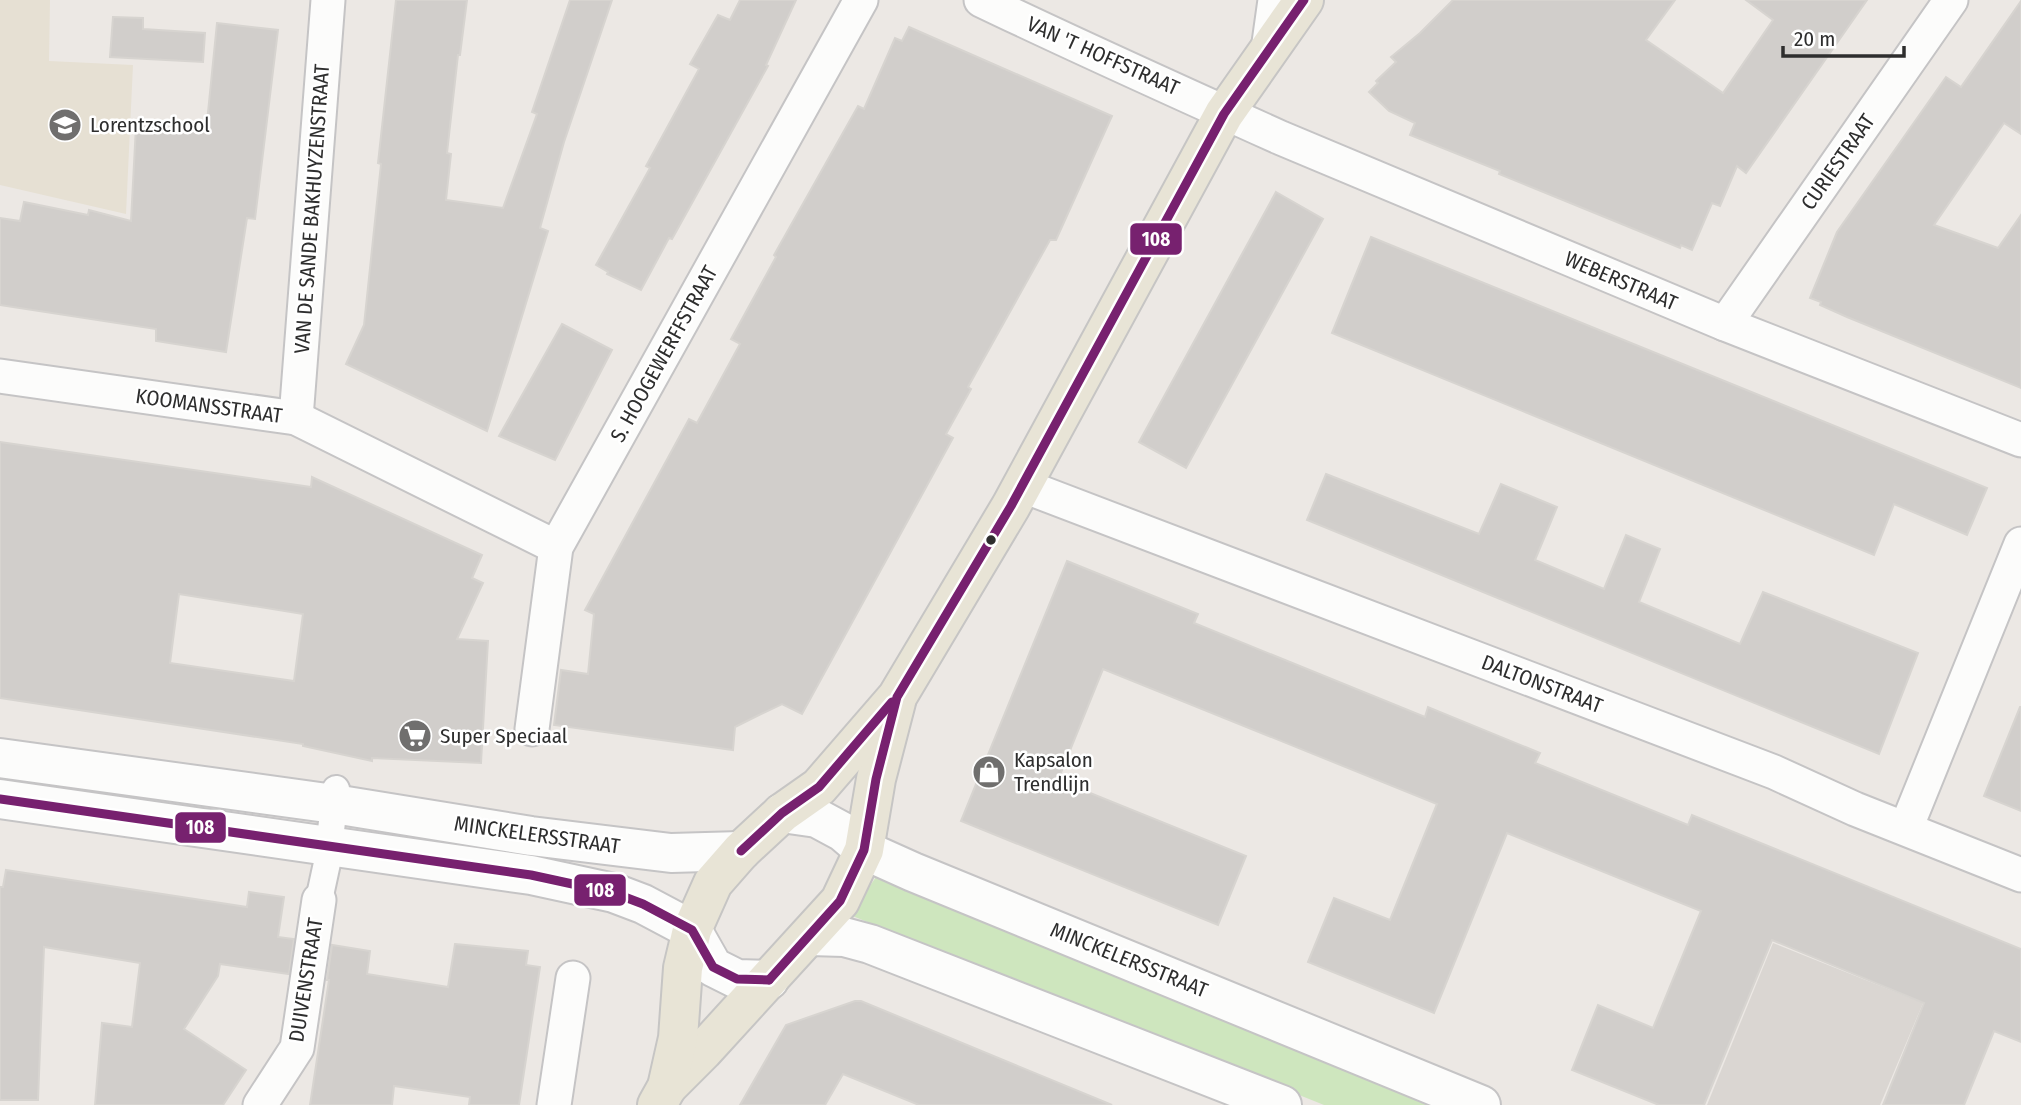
<svg xmlns="http://www.w3.org/2000/svg" width="2021" height="1105" font-family="'Fira Sans Condensed',sans-serif">
<rect width="100%" height="100%" fill="#ece8e4"/>
<!-- education -->
<polygon fill="#e6e0d3" points="0,0 50,0 49,61 133,65 126,214 0,185"/>
<!-- green -->
<polygon fill="#cee6be" points="876,877 1441,1105 1324,1105 850,915"/>
<!-- plaza -->
<polygon fill="#dad6d2" points="1773,943 1923,1003 1880,1105 1707,1105"/>
<!-- building -->
<g fill="#d1cecb" stroke="#d7d4d0" stroke-width="2" fill-rule="evenodd">
<polygon points="396,0 467,0 460,55 458,55 447,153 451,154 446,200 503,208 537,114 532,112 570,0 612,0 564,142 540,228 548,231 487,431 346,364 364,325 381,164 378,163"/>
<polygon points="740,0 796,0 766,65 768,66 672,239 669,238 641,290 607,274 608,272 596,265 650,168 646,166 699,69 690,64 718,15 730,20"/>
<polygon points="1453,0 1675,0 1646,40 1723,93 1773,20 1746,0 1867,0 1746,173 1737,166 1720,206 1712,203 1692,250 1681,245 1680,248 1607,218 1499,174 1500,171 1410,135 1415,123 1389,111 1369,92 1378,83 1376,81 1396,62 1391,57 1420,33"/>
<polygon points="2021,1 2021,134 2004,123 1934,225 1998,248 2021,215 2021,388 1847,317 1820,305 1821,302 1810,298 1837,232 1946,77 1961,87"/>
<polygon points="113,17 143,18 143,29 205,33 203,62 110,57"/>
<polygon points="217,23 278,30 255,219 247,218 226,352 156,341 156,329 0,305 0,218 20,221 24,202 88,215 89,210 131,221 136,126 206,132"/>
<polygon points="909,27 1112,116 1056,240 1050,240 968,387 971,389 946,434 953,438 802,714 782,704 759,715 735,727 733,750 554,725 561,670 588,674 594,614 585,610 689,419 697,423 740,344 731,339 776,257 774,255 858,106 864,109 895,38 902,41"/>
<polygon points="1276,192 1323,219 1186,468 1139,442"/>
<polygon points="1371,237 1987,488 1967,535 1894,504 1874,555 1332,333"/>
<polygon points="562,324 612,350 555,460 499,436"/>
<path d="M0 442 311 487 312 477 482 555 472 578 483 583 457 639 488 641 481 763 372 758V761L303 746V744L0 698ZM179 594 303 614 294 681 170 663Z"/>
<polygon points="1326,474 1479,534 1501,484 1557,507 1535,560 1604,589 1626,535 1660,549 1639,602 1740,644 1763,592 1918,653 1879,754 1307,520"/>
<polygon points="1067,561 1198,614 1194,623 1425,717 1428,707 1540,753 1535,763 1688,825 1692,815 2021,949 2021,1042 1994,1031 1964,1105 1883,1105 1924,1003 1772,940 1704,1105 1659,1105 1572,1070 1598,1005 1653,1028 1701,911 1507,833 1434,1013 1308,962 1334,898 1390,920 1437,804 1103,669 1058,780 1246,856 1218,925 961,821"/>
<polygon points="2020,707 2021,707 2021,811 1984,796"/>
<polygon points="6,870 247,907 249,892 284,897 278,937 294,939 289,974 220,964 218,976 184,1029 246,1070 223,1105 95,1105 102,1023 132,1027 140,963 44,947 38,1100 0,1100 0,887 3,887"/>
<polygon points="455,944 528,951 526,965 540,967 519,1105 469,1105 470,1097 394,1086 392,1105 310,1105 329,980 327,980 332,945 370,951 367,974 448,987"/>
<polygon points="855,1001 861,1001 1112,1105 919,1105 843,1074 825,1105 740,1105 786,1025"/>
</g>
<g fill="none" stroke-linecap="round" stroke-linejoin="round">
<defs>
<polyline id="pedestrian" points="319,900 327,863 336,789"/>
<g id="minor">
<path d="M981 0C1081 48 1181 93 1281 138L1725 324 2021 440"/>
<polyline points="1268,50 1275,0"/>
<polyline points="1725,324 1951,0"/>
<polyline points="0,376 296,418 556,547"/>
<polyline points="296,418 328,0"/>
<polyline points="1021,485 1774,772 1855,809 2021,875"/>
<polyline points="532,729 556,547 861,0"/>
<polyline points="1906,828 2021,544"/>
<polyline points="260,1105 297,1048 319,900"/>
<polyline points="554,1105 573,978"/>
</g>
<g id="secondary">
<polyline points="0,758 334,804 531,836 671,853 741,851"/>
<polyline points="0,799 531,875 614,893 643,904 692,930 713,967 737,979 769,980"/>
<polyline points="782,813 817,818 843,832 864,850 913,872 1481,1105"/>
<polyline points="810,936 844,937 870,944 1282,1105"/>
</g>
<g id="primary">
<polyline points="667,1087 703,1051 840,901 864,850 876,779 896,702"/>
<polyline points="657,1105 667,1087 678,1038 683,968 692,930 713,883 741,851 782,813 819,787 897,697 1011,506 1224,114 1304,0"/>
</g>
</defs>
<!-- pedestrian casing -->
<use href="#pedestrian" stroke="#c5c4c5" stroke-width="30"/>
<!-- minor casing -->
<use href="#minor" stroke="#c5c4c5" stroke-width="37"/>
<!-- secondary casing -->
<use href="#secondary" stroke="#c5c4c5" stroke-width="42"/>
<!-- primary casing -->
<use href="#primary" stroke="#c6c5c4" stroke-width="42"/>
<!-- pedestrian -->
<use href="#pedestrian" stroke="#fcfcfb" stroke-width="26"/>
<!-- minor -->
<use href="#minor" stroke="#fcfcfb" stroke-width="33"/>
<!-- secondary -->
<use href="#secondary" stroke="#fcfcfb" stroke-width="38"/>
<!-- primary -->
<use href="#primary" stroke="#e8e4d6" stroke-width="38"/>
<defs>
<g id="bus-1">
<polyline points="0,799 531,875 614,893 643,904 692,930 713,967 737,979 769,980"/>
<polyline points="741,851 782,813 819,787 892,702"/>
<polyline points="769,980 840,901 864,850 876,779 897,697 1011,506 1224,114 1304,0"/>
</g>
</defs>
<!-- bus-1 casing -->
<use href="#bus-1" stroke="#fff" stroke-width="14"/>
<!-- bus-1 -->
<use href="#bus-1" stroke="#77216f" stroke-width="9"/>
</g>
<!-- icons -->
<defs>
<symbol id="school-disc" viewBox="-11 -11 22 22"><circle r="9.5" fill="#706f6e" stroke="#fff"/><path d="M0-5L7-2L0 1L-7-2ZM-4 1L0 2.5L4 1V4Q0 6-4 4Z" fill="#fff"/></symbol>
<symbol id="supermarket-disc" viewBox="-11 -11 22 22"><circle r="9.5" fill="#706f6e" stroke="#fff"/><path d="M-6-5.5h2.5l.6 2H6L4.5 2H-2.5L-4.4-4H-6ZM-1.5 3.2a1.3 1.3 0 1 0 .1 0ZM3 3.2a1.3 1.3 0 1 0 .1 0Z" fill="#fff"/></symbol>
<symbol id="shop-disc" viewBox="-11 -11 22 22"><circle r="9.5" fill="#706f6e" stroke="#fff"/><path d="M-5-2.5h2.3a2.7 3.5 0 0 1 5.4 0H5L5.5 6h-11ZM-1.5-2.5h3a1.5 2.3 0 0 0-3 0Z" fill="#fff"/></symbol>
</defs>
<g fill-rule="evenodd">
<use href="#school-disc" x="46" y="106" width="38" height="38"/>
<use href="#supermarket-disc" x="396" y="717" width="38" height="38"/>
<use href="#shop-disc" x="970" y="753" width="38" height="38"/>
</g>
<!-- markers -->
<circle fill="#2e2e2e" stroke="#fff" stroke-width="2.5" cx="991" cy="540" r="6"/>
<g text-anchor="middle" stroke-width="5" stroke-linejoin="round" paint-order="stroke">
<!-- street labels -->
<g font-size="21" fill="#2e2e2e" stroke="#fff">
<text transform="translate(1103 56) rotate(24)" y="7">VAN 'T HOFFSTRAAT</text>
<text transform="translate(1838 162) rotate(-55)" y="7">CURIESTRAAT</text>
<text transform="translate(312 209) rotate(-86)" y="7">VAN DE SANDE BAKHUYZENSTRAAT</text>
<text transform="translate(1621 281) rotate(23)" y="7">WEBERSTRAAT</text>
<text transform="translate(664 354) rotate(-61)" y="7">S. HOOGEWERFFSTRAAT</text>
<text transform="translate(209 406) rotate(8)" y="7">KOOMANSSTRAAT</text>
<text transform="translate(1542 684) rotate(21)" y="7">DALTONSTRAAT</text>
<text transform="translate(537 835) rotate(8)" y="7">MINCKELERSSTRAAT</text>
<text transform="translate(1129 960) rotate(22)" y="7">MINCKELERSSTRAAT</text>
<text transform="translate(306 980) rotate(-81)" y="7">DUIVENSTRAAT</text>
</g>
<!-- poi labels -->
<g font-size="21" fill="#2e2e2e" stroke="#fff" text-anchor="start">
<text x="90" y="132">Lorentzschool</text>
<text x="440" y="743">Super Speciaal</text>
<text x="1014" y="767">Kapsalon<tspan x="1014" dy="24">Trendlijn</tspan></text>
</g>
</g>
<g stroke="#fff" stroke-width="2.5">
<rect x="1129" y="222" width="54" height="34" rx="7" fill="#77216f"/>
<rect x="174" y="811" width="53" height="33" rx="7" fill="#77216f"/>
<rect x="573" y="873" width="54" height="34" rx="7" fill="#77216f"/>
</g>
<g font-size="19" text-anchor="middle" font-weight="bold" fill="#fff">
<text x="1156" y="246">108</text>
<text x="200" y="834">108</text>
<text x="600" y="897">108</text>
</g>
<!-- scale -->
<path d="M1783 46v10h121v-10" fill="none" stroke="#2e2e2e" stroke-width="3.5"/>
<text x="1794" y="46" font-size="21" fill="#2e2e2e" stroke="#ffffff" stroke-width="5" paint-order="stroke">20 m</text>
</svg>
